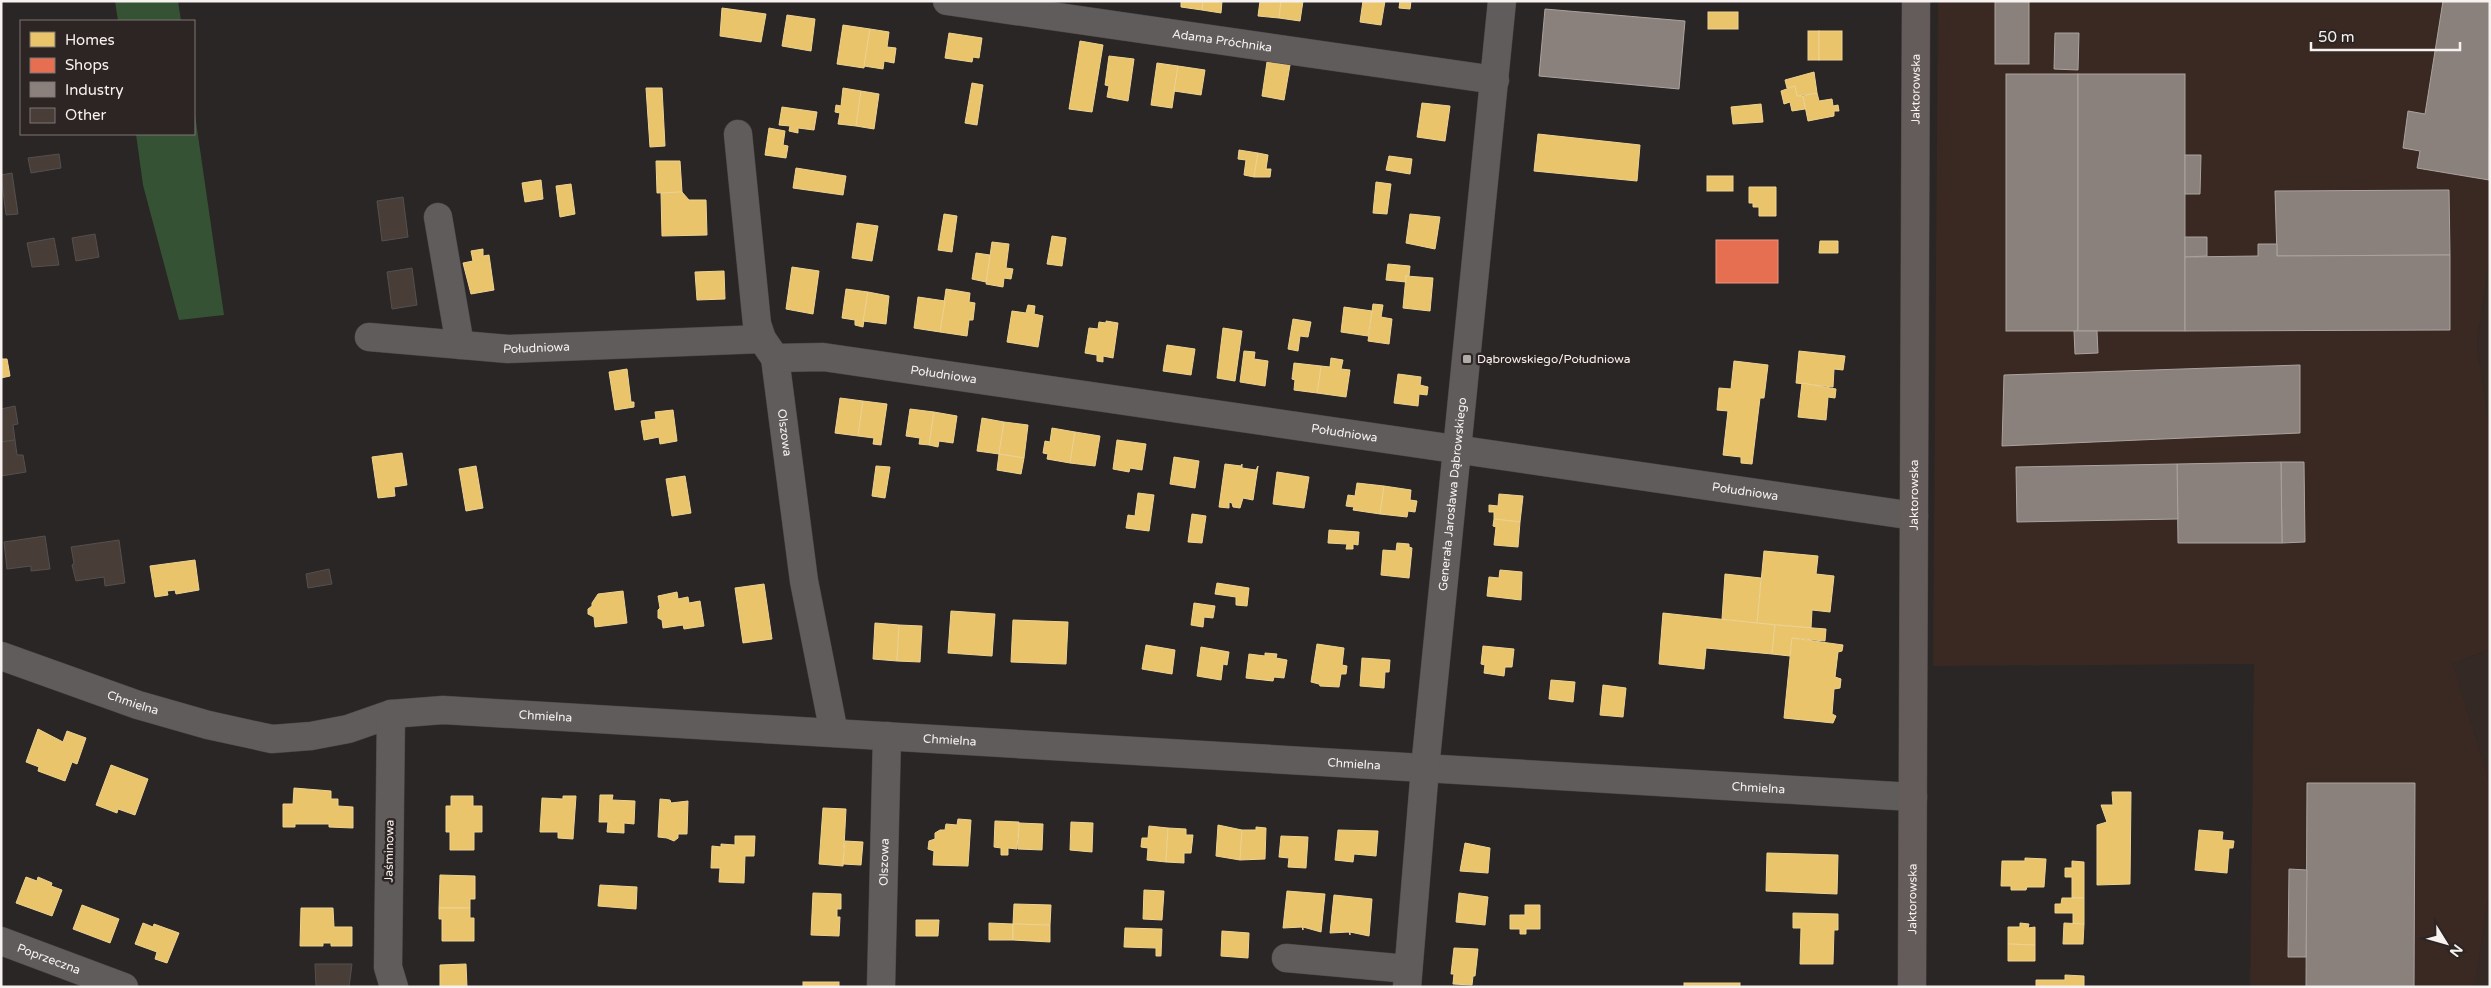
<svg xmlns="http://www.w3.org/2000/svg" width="2491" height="988" font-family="'Varela Round',sans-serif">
<rect width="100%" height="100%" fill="#2a2625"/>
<!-- industrial -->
<polygon fill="#392922" points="1938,1 2490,1 2490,255 2477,344 2490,433 2490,649 2453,664 2487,773 2490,798 2490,885 2475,987 2250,987 2254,664 1933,666"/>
<!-- built -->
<g fill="#342924">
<polygon points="2490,255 2490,433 2477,344"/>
<polygon points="2490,649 2490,798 2487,773 2453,664"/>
<polygon points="2490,885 2490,987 2475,987"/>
</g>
<!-- green -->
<g fill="#355235">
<polygon points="115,1 178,1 181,21 118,21"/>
<polygon points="194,108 224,315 179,320 143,185 136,134 194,134"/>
</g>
<!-- homes -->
<g fill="#e9c46a" stroke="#edd292">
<polygon points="1181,1 1203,1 1202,10 1181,7"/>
<polygon points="1203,1 1222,1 1221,13 1202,10"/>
<polygon points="1260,1 1281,1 1279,18 1258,16"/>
<polygon points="1281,1 1303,1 1300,21 1279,18"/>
<polygon points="1363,1 1385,1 1381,25 1360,22"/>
<polygon points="1400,1 1411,1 1410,9 1399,8"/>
<polygon points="722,8 766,14 761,42 720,36"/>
<rect x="1708" y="12" width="30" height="17"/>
<polygon points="787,15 815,19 811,51 782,46"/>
<polygon points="843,25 870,29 864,68 837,64"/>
<polygon points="870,29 889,32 887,47 896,48 894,63 884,61 883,69 864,66"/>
<rect x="1808" y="31" width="11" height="29"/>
<rect x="1819" y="31" width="23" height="29"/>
<polygon points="949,33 982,38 979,58 973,57 972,62 945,58"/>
<polygon points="1080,41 1103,45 1092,112 1069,109"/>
<polygon points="1109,56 1134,59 1128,101 1107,97 1109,86 1105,85"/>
<polygon points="1267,62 1290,65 1284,100 1262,96"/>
<polygon points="1157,63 1178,66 1172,108 1151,105"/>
<polygon points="1178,66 1205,70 1201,95 1174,91"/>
<polygon points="1814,72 1817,93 1797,96 1795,86 1787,88 1785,80"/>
<polygon points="972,83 983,85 977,125 965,123"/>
<polygon points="1795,86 1797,96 1803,96 1805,109 1792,111 1790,102 1784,104 1781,91"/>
<polygon points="646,88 662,88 665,146 650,147"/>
<polygon points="843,88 861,91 856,126 838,124 840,113 835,112 836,105 841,106"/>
<polygon points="861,91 879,94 874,129 856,126"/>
<polygon points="1817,93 1819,101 1832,99 1833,106 1838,105 1839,111 1834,111 1834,116 1808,121 1803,96"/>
<polygon points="1422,103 1450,106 1445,141 1417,137"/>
<polygon points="1761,104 1763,122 1733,124 1731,107"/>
<polygon points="782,107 817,112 814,130 798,128 798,133 789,131 790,126 779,125"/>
<polygon points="769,128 785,131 783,145 788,146 786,158 765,155"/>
<polygon points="1538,134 1640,145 1637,181 1534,171"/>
<polygon points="1239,150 1258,153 1254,177 1244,175 1246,160 1238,159"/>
<polygon points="1258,153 1268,155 1266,169 1271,169 1270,177 1254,177"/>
<polygon points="1389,156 1412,159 1410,174 1386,170"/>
<polygon points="656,161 680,161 682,192 657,193"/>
<polygon points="796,168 846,176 843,195 793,188"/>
<rect x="1707" y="176" width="26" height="15"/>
<polygon points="541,180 543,199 525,202 522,183"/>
<polygon points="1376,182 1391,184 1387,214 1373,213"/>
<polygon points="571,184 575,214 560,217 556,186"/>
<polygon points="1749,187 1776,187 1776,216 1759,216 1759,207 1753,207 1753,203 1749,203"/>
<polygon points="682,192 689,200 706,200 707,235 662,236 661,193"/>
<polygon points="944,214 957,216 952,252 938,250"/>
<polygon points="1410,214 1440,217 1435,249 1406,243"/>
<polygon points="857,223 878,226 872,261 852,258"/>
<polygon points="1052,236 1066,238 1062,266 1047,264"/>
<polygon points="1820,241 1838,241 1838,253 1819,253"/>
<polygon points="992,242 1009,244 1006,268 1013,269 1011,279 1004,278 1003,287 986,284"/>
<polygon points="483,249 483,256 489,255 494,290 471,294 463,263 473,261 471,251"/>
<polygon points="976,253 990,255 986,282 972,279"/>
<polygon points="1388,264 1410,266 1409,276 1406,276 1406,282 1386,280"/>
<polygon points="792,267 819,271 813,314 786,309"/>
<polygon points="724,271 725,299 697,300 695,272"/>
<polygon points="1406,276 1433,278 1430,311 1403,308"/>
<polygon points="846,289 868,292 863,327 855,325 855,320 842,318"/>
<polygon points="946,289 970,293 969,302 975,303 973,320 969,320 967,336 940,332"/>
<polygon points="868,292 889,296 886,324 863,321"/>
<polygon points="918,297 945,301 940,332 914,328"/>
<polygon points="1373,304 1383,305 1381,317 1392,319 1389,344 1368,341"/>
<polygon points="1028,305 1035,306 1034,314 1043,316 1038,347 1007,342 1012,311 1026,313"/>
<polygon points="1344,307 1372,311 1368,336 1341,332"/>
<polygon points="1293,319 1311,322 1308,337 1300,336 1298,351 1288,349"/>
<polygon points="1106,321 1118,323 1113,358 1103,356 1103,362 1097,361 1097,355 1085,353 1089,328 1098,329 1099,322 1106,323"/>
<polygon points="1223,328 1242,331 1235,381 1217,378"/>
<polygon points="1167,345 1195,349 1191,375 1163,371"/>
<polygon points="1244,351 1255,352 1254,359 1268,361 1265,386 1240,382"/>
<polygon points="1799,351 1845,356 1843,370 1834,369 1833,387 1796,383"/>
<polygon points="1,357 2,359 7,359 10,376 1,378"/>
<polygon points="1331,358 1343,360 1341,369 1350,370 1346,397 1317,393 1321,366 1330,367"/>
<polygon points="1734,361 1768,365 1764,398 1760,398 1752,464 1741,463 1741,457 1723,455 1728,411 1717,410 1719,388 1731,389"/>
<polygon points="1294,363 1321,366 1317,393 1294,390 1295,380 1292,379"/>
<polygon points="627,369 631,402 634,402 634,407 615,410 609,372"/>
<polygon points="1398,374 1421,377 1420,385 1428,387 1427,395 1419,394 1418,406 1394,403"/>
<polygon points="1802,383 1836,389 1835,398 1828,397 1826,420 1798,417"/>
<polygon points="840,398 863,401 858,436 835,433"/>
<polygon points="863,401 887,404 881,445 873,444 874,438 858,436"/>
<polygon points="910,409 934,412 929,445 919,444 920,438 906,436"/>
<polygon points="673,410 677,441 660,444 659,437 644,440 641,421 656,419 655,412"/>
<polygon points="934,412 957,416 953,443 939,441 938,447 929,445"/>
<polygon points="982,418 1004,422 999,454 977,451"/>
<polygon points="1004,422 1028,425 1024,458 999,454"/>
<polygon points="1052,428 1075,432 1070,463 1047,459 1048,454 1043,453 1045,441 1050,442"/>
<polygon points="1075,432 1100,436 1095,466 1070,463"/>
<polygon points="1117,440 1146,444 1142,470 1130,468 1129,472 1113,469"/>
<polygon points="402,453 407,485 394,487 395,496 378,498 372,457"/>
<polygon points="999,454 1024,458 1021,474 997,470"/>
<polygon points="1174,457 1199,461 1195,488 1170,484"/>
<polygon points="1225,464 1241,466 1242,464 1242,468 1256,470 1258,466 1253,500 1243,498 1240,508 1233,507 1232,503 1229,502 1229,508 1219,507"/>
<polygon points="476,466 483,508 466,511 459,469"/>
<polygon points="876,466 890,467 885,498 872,496"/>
<polygon points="1277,472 1309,477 1304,508 1273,504"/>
<polygon points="685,476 691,513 672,516 666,479"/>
<polygon points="1357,483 1384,486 1380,514 1353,510 1354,507 1346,506 1348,495 1355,496"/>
<polygon points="1384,486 1411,490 1410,500 1417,501 1415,512 1408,511 1407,517 1380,514"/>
<polygon points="1138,493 1154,495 1149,531 1126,528 1128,515 1135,516"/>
<polygon points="1499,494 1523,496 1520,522 1494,519 1494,512 1489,512 1489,505 1498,506"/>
<polygon points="1192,514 1206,516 1202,543 1188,542"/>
<polygon points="1494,519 1520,522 1518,547 1494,545 1496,527 1493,526"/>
<polygon points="1329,530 1359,532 1358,545 1353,544 1353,549 1346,549 1347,544 1328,543"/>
<polygon points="1397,543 1409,544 1409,547 1412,548 1409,578 1381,575 1383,550 1396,551"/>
<polygon points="1764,551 1818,556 1816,574 1834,576 1830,612 1812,610 1811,628 1757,623"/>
<polygon points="195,560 199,590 176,594 175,590 167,591 168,595 155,597 150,566"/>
<polygon points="1500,570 1522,572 1521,600 1487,596 1489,577 1499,578"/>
<polygon points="1725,574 1761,578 1757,623 1722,619"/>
<polygon points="1217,583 1249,588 1247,606 1236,605 1236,597 1215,594"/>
<polygon points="764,584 772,639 743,643 735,588"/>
<polygon points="623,591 627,623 595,627 594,617 588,614 588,609 592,606 592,603 598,594"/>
<polygon points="677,592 678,599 688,597 689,603 700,601 704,626 684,629 683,625 663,628 662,620 658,618 658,610 660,608 658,596"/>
<polygon points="1194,603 1215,606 1213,618 1204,617 1203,627 1191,625"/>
<polygon points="951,611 995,614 992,656 948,653"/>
<polygon points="1663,613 1775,625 1772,654 1706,648 1704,669 1659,664"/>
<polygon points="1013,620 1068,622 1066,664 1011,662"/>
<polygon points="875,623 899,625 897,661 873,659"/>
<polygon points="899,625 922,626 920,662 897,661"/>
<polygon points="1775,625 1826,629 1825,641 1792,638 1790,656 1772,654"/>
<polygon points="1792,638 1843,645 1842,651 1838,652 1835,677 1841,679 1840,688 1834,689 1832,714 1836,716 1833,723 1784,718"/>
<polygon points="1317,644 1344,648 1342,665 1347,666 1346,674 1341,674 1339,687 1320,686 1319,684 1311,682"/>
<polygon points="1146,645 1175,650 1172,674 1142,669"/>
<polygon points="1483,646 1514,649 1512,667 1505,667 1504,676 1484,673 1485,665 1481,664"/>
<polygon points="1201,647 1229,652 1227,665 1223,664 1221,680 1197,676"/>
<polygon points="1265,653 1277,654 1276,658 1287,660 1284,678 1274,677 1273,681 1246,678 1249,654 1265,656"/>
<polygon points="1362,658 1390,660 1389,672 1385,672 1384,688 1360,686"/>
<polygon points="1551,680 1575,682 1573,702 1549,699"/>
<polygon points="1603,685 1626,688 1623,717 1600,715"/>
<polygon points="38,729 63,742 67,731 86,738 77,764 72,762 65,781 38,771 39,767 26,762"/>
<polygon points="111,765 148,779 135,815 118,809 117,813 96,805"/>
<polygon points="294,788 331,791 331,799 338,799 338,806 353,807 353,828 329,827 329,824 295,824 295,827 283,827 283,804 293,804"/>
<polygon points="2112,792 2131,792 2130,884 2097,885 2097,825 2107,822 2101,805 2113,805"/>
<polygon points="600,795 613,795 612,800 635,801 634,824 624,823 624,833 607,832 608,822 599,822"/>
<polygon points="451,796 473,796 473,806 482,806 482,832 474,832 474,850 450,850 450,832 446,832 446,806 451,806"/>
<polygon points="563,796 576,796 573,839 558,838 558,832 540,832 542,798 563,799"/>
<polygon points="660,799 670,800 671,803 688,801 687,834 678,834 678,838 674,841 667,838 658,837"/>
<polygon points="823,808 846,809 843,866 819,864"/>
<polygon points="958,819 971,820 968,866 933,865 934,851 928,849 929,841 935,839 935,833 940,830 945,830 946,824 957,825"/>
<polygon points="995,821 1019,822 1017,849 1008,848 1008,855 1001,855 1001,848 994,847"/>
<polygon points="1071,822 1093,823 1092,852 1070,850"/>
<polygon points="1019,823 1043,824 1042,850 1018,849"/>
<polygon points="1218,825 1242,830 1240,860 1216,856"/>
<polygon points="1149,826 1168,828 1166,862 1147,860 1148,848 1141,847 1142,838 1148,838"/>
<polygon points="1256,827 1266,828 1265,859 1240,860 1242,830 1256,830"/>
<polygon points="1168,828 1186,829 1186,835 1193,835 1191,853 1184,853 1184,863 1166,862"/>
<polygon points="1338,830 1378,831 1376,856 1354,854 1353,862 1335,860"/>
<polygon points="2199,830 2223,832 2222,840 2234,841 2233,848 2229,848 2227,873 2195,870"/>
<polygon points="735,836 755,836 754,856 745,856 744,883 719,882 720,868 711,868 712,846 721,847 721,844 735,845"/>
<polygon points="1281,836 1308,837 1306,868 1288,867 1289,858 1279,857"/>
<polygon points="845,841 863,842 861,865 843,864"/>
<polygon points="1465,843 1490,848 1488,873 1460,871"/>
<polygon points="1767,853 1838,855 1837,894 1766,891"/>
<polygon points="2025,858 2046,859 2044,887 2027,887 2026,890 2011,890 2011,886 2001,886 2002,861 2025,861"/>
<polygon points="2072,861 2084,862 2084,898 2072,898 2072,877 2065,877 2065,868 2072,868"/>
<polygon points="440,875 475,876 475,899 470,899 470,908 439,908"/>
<polygon points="26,877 37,881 38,877 52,883 51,886 62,890 52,916 16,903"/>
<polygon points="600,885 637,887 636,909 598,906"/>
<polygon points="1144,890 1164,891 1162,920 1143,919"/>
<polygon points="1287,891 1325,894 1321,932 1303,927 1303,930 1302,927 1283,928"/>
<polygon points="813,893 841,894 841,909 837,909 837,917 840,917 839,936 811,935"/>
<polygon points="1459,893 1488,897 1485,925 1456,922"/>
<polygon points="1334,895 1372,899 1369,936 1350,932 1350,935 1349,932 1330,933"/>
<polygon points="2062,898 2084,898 2084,924 2073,923 2073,913 2055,913 2055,904 2061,904"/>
<polygon points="1014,904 1051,905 1050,925 1013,924"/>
<polygon points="82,905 119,919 110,943 73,929"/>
<polygon points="1525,905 1540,905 1540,929 1526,929 1526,934 1520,934 1520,929 1510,929 1510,915 1525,915"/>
<polygon points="301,908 333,908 334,927 352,927 352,946 331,946 331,943 323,943 323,946 300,946"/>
<polygon points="439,908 470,908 470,918 474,918 474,941 442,941 442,919 439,919"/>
<polygon points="1793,913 1838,914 1838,930 1834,930 1833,964 1800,964 1801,928 1793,928"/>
<polygon points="916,920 939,920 938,936 916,936"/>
<polygon points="143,923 153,927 154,924 179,933 167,963 155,959 157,952 135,944"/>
<polygon points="989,923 1013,924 1013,940 989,940"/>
<polygon points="2020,923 2029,924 2028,928 2035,927 2035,945 2008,944 2008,927 2020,927"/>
<polygon points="2064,923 2084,924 2083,944 2063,944"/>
<polygon points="1013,924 1050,925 1050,942 1013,940"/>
<polygon points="1125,928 1162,929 1161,956 1156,956 1156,948 1124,947"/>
<polygon points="1222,931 1249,933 1248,958 1221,956"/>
<polygon points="2008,944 2035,945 2035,961 2008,961"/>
<polygon points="1454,948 1478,949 1475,976 1473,976 1472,985 1453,984 1454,974 1451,974"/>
<polygon points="466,964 467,987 440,987 440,965"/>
<polygon points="2065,975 2084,976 2084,987 2036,987 2036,980 2065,980"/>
<rect x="803" y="982" width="36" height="5"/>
<rect x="1684" y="983" width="56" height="4"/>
</g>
<!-- shops -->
<rect fill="#e76f51" stroke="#ec9681" x="1716" y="240" width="62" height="43"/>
<!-- industry -->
<g fill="#8a817c" stroke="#aba39f">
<rect x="1995" y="1" width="34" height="63"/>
<polygon points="2443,1 2490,1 2489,180 2417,168 2420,151 2403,148 2408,111 2425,114"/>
<polygon points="1545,9 1685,21 1679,89 1539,76"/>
<polygon points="2055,33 2079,33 2078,70 2054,69"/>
<rect x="2006" y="74" width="72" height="257"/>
<rect x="2078" y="74" width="107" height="257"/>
<polygon points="2185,155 2201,155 2200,194 2185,194"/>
<polygon points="2449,190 2450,255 2277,256 2275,191"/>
<polygon points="2185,237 2207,237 2207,256 2185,257"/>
<polygon points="2258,244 2277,244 2277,256 2450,255 2450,330 2185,331 2185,257 2258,256"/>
<polygon points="2074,331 2097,331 2098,353 2075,354"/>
<polygon points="2300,365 2300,433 2002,446 2004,375"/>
<polygon points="2281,462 2304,462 2305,542 2282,543"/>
<polygon points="2281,462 2282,543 2178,543 2177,464"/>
<polygon points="2177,464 2178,519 2017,522 2016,467"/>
<polygon points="2307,783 2415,783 2414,987 2306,987"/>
<polygon points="2289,869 2307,870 2306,957 2288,957"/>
</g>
<!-- building -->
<g fill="#493d38" stroke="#53504f">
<polygon points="59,154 61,168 31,173 28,158"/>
<polygon points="12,173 18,214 6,215 1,175"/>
<polygon points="403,197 408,237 382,241 377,201"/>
<polygon points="95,234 99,257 76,261 72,238"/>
<polygon points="54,238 59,265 32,267 27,243"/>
<polygon points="412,268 417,305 392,309 387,272"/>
<polygon points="15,406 18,424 13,425 15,440 1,442 1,409"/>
<polygon points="15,440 17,455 23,455 26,472 1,476 1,442"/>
<polygon points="45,536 50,569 31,571 31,566 7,569 4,542"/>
<polygon points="119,540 125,583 105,586 104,577 76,581 72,565 74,563 71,547"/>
<polygon points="329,569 332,584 308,588 306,574"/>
<polygon points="315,964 352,964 349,987 316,987"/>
</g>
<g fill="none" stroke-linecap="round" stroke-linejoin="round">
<defs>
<g id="minor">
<path id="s1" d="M947 1 1495 80"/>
<path id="s2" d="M738 134 757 324 762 339 775 358 804 581 834 733"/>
<polyline points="438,217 460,345"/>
<path id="s3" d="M369 337 508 349 762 339"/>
<path id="s4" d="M775 358 823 357 1914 516"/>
<path id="s5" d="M1 656 138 705 208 725 272 739 311 736 348 729 391 714 443 710 1913 797"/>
<polyline points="391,714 388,967 394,987"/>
<path id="s6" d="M1 941 124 987"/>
<polyline points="1286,958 1408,969"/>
<path id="s7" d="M881 987 887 736"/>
<path id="s8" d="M1407 987 1425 768 1502 1"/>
</g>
<g id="major">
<path id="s9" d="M1912 987 1916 1"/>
</g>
</defs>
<!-- minor casing -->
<use href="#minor" stroke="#484444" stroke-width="29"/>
<!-- major casing -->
<use href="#major" stroke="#484444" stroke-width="29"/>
<!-- minor -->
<use href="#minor" stroke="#5f5c5b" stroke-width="28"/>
<!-- major -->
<use href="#major" stroke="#645c5a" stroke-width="28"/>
</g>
<!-- markers -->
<rect fill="#afaba9" stroke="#2c2523" stroke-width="2" x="1462" y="354" width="10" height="10" rx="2.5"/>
<g text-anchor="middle" stroke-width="5" stroke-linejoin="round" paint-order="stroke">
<!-- street labels -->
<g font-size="12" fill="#f7f2f0" stroke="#2c2523">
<text dy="4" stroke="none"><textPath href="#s1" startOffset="278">Adama Próchnika</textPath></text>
<text dy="4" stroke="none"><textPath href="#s9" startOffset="898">Jaktorowska</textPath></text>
<text dy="4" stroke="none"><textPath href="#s3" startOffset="168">Południowa</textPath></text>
<text dy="4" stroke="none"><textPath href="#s4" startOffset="170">Południowa</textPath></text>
<text dy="4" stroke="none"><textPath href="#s2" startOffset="305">Olszowa</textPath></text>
<text dy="4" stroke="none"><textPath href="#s4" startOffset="575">Południowa</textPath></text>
<text dy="4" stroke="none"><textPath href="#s4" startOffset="980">Południowa</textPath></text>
<text dy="4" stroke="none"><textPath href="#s8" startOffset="495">Generała Jarosława Dąbrowskiego</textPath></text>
<text dy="4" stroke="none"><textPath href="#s9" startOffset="492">Jaktorowska</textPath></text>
<text dy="4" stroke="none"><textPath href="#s5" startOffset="140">Chmielna</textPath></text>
<text dy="4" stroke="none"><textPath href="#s5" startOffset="561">Chmielna</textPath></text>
<text dy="4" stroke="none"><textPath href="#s5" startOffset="966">Chmielna</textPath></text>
<text dy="4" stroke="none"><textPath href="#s5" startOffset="1371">Chmielna</textPath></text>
<text dy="4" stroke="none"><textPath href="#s5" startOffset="1776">Chmielna</textPath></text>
<text transform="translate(389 851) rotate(-89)" y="4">Jaśminowa</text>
<text dy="4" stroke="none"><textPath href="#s7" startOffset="125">Olszowa</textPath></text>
<text dy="4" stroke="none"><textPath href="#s9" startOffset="88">Jaktorowska</textPath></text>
<text dy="4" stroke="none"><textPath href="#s6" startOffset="51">Poprzeczna</textPath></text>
</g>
<!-- poi labels -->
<g font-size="12" fill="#f7f2f0" stroke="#2c2523" text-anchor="start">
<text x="1477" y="363">Dąbrowskiego/Południowa</text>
</g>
</g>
<!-- border -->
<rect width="2491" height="988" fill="none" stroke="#f7f2f0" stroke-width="5"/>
<!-- legend -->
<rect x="20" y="20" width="175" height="115" fill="#2c2523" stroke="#7d7775"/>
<rect x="30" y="32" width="25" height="15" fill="#e9c46a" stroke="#7d7775"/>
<text x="65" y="45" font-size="15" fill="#f7f2f0">Homes</text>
<rect x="30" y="58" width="25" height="15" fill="#e76f51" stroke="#7d7775"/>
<text x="65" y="70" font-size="15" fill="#f7f2f0">Shops</text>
<rect x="30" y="82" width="25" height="15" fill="#8a817c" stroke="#7d7775"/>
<text x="65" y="95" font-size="15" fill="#f7f2f0">Industry</text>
<rect x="30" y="108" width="25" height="15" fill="#493d38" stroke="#7d7775"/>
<text x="65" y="120" font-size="15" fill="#f7f2f0">Other</text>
<!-- north arrow -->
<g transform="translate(2446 943) rotate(127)" stroke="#2c2523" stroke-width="4" paint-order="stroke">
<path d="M0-4L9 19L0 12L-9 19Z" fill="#f7f2f0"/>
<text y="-8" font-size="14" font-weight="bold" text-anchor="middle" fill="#f7f2f0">N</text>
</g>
<!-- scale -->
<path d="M2311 42v8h149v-8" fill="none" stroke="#f7f2f0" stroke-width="2.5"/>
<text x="2318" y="42" font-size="15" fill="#f7f2f0" stroke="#2c2523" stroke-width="4" paint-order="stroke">50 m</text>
</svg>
